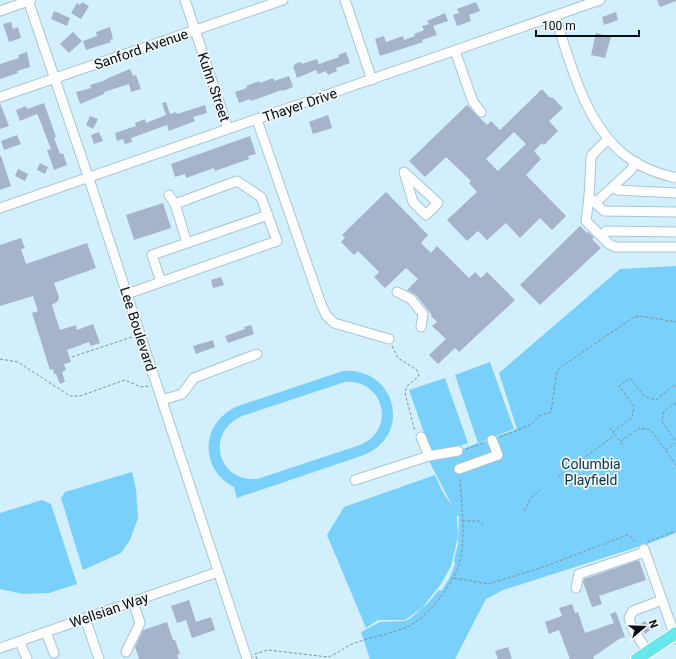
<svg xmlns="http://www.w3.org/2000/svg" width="676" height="659" font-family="Roboto,sans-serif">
<rect width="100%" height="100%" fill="#d2effe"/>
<!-- green -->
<g fill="#79d0fa" fill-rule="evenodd">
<polygon points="676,266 676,533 650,543 503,590 486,599 455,659 370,659 361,632 380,622 406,621 412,617 429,602 438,591 442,590 450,577 455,564 454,560 458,544 459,517 457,515 458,537 451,566 441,584 422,608 405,620 378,620 366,628 327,535 344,507 435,475 442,491 453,507 429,461 517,429 499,373 620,269"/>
<polygon points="490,362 514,429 478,443 455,375"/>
<path d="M343 371C396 367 413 435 364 455L237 498 234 487C198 468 201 422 238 406ZM345 382C384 379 397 430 360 445L257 479C217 482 205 432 242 416Z"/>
<polygon points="445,378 468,443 432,456 409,390"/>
<polygon points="132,472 136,489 138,518 130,540 121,553 83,570 61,498 65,492"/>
<polygon points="42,500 51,504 77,584 49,593 23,594 0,589 0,513"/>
</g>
<!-- building -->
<g fill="#a6b4cb" fill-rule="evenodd">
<polygon points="657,0 676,0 676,1 660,7"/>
<polygon points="82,2 89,6 81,19 71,13 77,3 80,5"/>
<polygon points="476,2 480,11 469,15 471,21 457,26 453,15 459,13 457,9"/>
<polygon points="54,11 70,18 67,26 51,19"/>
<polygon points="616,12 618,20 604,25 602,17"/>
<polygon points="445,13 448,21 433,26 437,35 422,40 423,42 380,56 375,39 384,36 386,42 403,36 404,40 415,36 414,34 424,30 422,26 429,24 427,21"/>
<polygon points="11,22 13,29 18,27 21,38 9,42 3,24"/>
<polygon points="110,27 113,39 110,40 111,42 86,50 83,41 97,36 96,32"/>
<polygon points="73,32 82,41 69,53 60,44"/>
<polygon points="596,33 611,37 605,58 591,55"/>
<polygon points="27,52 30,67 17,71 18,73 0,79 0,64 19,58 18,55"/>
<polygon points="346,52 350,63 336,68 337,71 328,75 326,71 318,74 316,70 297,78 293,66 295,66 294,64 301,62 302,64 317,59 319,64 339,57 338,55"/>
<polygon points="130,69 133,76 136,75 141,89 131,92 129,84 104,92 104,94 80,104 76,92 91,88 90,85 106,80 106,79"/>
<polygon points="289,76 293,87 283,91 282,90 251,101 250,99 239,103 235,92 247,88 246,86 259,81 260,83 273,78 274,81"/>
<path d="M542 89 550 98 552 97 563 108 549 121 558 131 544 145 542 143 534 151 541 159 526 175 566 216 552 230 540 218 520 238 506 223 487 240 478 231 467 241 447 220 477 192 469 183 471 181 446 157 425 177 409 161 467 105 487 125 491 121 500 130ZM514 132 526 144 498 171 486 159Z"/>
<polygon points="166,102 170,114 176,112 177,114 205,105 207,113 193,117 195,121 169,131 167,125 131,138 132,142 125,144 123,139 117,141 115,133 136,126 135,123 145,119 146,123 166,115 162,103"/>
<polygon points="0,103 9,126 0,129"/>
<polygon points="44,103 56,137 54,138 60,154 63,153 67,165 54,170 47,150 51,149 39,118 37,114 20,121 16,110 26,106 27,109"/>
<polygon points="328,115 332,128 313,134 309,122"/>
<polygon points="90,116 98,119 93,129 86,125"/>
<polygon points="99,132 103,141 94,144 91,135"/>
<polygon points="17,135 21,144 4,150 1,141"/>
<polygon points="250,136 256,154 248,156 249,159 215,171 214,168 186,178 185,174 175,177 171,164"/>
<polygon points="0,156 1,156 11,186 0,190"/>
<polygon points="40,163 48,167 45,174 37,170"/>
<polygon points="18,169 28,174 25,181 15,176"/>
<polygon points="386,192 428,235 421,243 431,253 437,246 469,278 475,272 481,278 487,272 515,300 459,352 455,348 438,364 429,355 446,339 432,326 437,322 431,316 432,315 416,295 407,290 418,279 406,268 385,288 374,277 379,272 358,251 354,255 341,242 345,238 342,235"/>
<polygon points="163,203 171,228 134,240 126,215"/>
<polygon points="580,226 587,233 588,232 594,237 592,239 601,248 540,305 520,285"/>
<polygon points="21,238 25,248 21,249 26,264 87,243 96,268 54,283 59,297 58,301 52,305 60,330 76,325 77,330 93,324 100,343 91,346 89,342 67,350 71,362 64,364 66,370 62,372 65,382 60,384 56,374 54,374 53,369 50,370 32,313 38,311 33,296 0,306 0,245"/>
<polygon points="221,277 224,285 213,288 211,280"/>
<polygon points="251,325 254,334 228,343 225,336 245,329 244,327"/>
<polygon points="213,340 215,347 196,354 193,346"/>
<polygon points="639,560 646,580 599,596 602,604 592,607 583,582 584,579"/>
<polygon points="189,600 196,622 211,617 215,630 192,638 186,620 177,623 171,606"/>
<polygon points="572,604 575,613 578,612 585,633 614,623 610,614 616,612 625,637 619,639 593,657 594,659 570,659 559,630 549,634 545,622 562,616 559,608"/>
<polygon points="645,621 651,629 645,634 639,625"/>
<polygon points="167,622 173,640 175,640 180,654 177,655 179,659 139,659 135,647 143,630"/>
<polygon points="508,647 512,659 498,659 495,651"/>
</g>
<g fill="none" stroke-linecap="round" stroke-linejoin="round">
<defs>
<g id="minor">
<polyline points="28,0 91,185 247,659"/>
<polyline points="185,0 228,129"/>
<polyline points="345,0 372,80"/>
<polyline points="0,11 31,0"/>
<path d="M555 16C570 62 585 125 626 156 640 167 659 174 676 178"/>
<polyline points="455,51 473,102 481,112"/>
<polyline points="0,97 283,0"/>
<polyline points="257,120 321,304 326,315 334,323 389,339"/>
<polyline points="608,139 592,155 591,158 589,197 604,211 676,212"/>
<polygon points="404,172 438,203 426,215 413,202"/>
<polyline points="614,186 617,190 676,193"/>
<polyline points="169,195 175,204"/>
<polyline points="589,197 586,221 609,244 615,247 676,247"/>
<polyline points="595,203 631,170 636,162"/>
<polyline points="0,208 600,0"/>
<polyline points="603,237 606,231 676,232"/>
<polyline points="161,282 152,255 187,243"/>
<polyline points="397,292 411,299 423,314 421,327"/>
<polyline points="127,294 277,241 261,197 237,181 175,204 187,243 268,215"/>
<polyline points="162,400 182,394 194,378 257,354"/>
<polyline points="421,437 429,456"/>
<polyline points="459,469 498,455 492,440"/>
<polyline points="355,480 429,456 458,451"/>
<polyline points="644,549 676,639"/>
<polyline points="576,588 579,574 645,552"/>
<polyline points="85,618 99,659"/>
<polyline points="46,632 54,653"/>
<polyline points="20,642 27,659"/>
<polyline points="0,648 218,572"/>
<polyline points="126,652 140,623 133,601"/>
<polyline points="648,652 632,628 629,618 633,611 662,600"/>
</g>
<polyline id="major" points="637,659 676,633"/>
</defs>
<!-- minor casing -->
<use href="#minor" stroke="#a9c5d4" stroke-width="11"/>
<!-- major casing -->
<use href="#major" stroke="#fff" stroke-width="14"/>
<!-- path -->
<g stroke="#7d929c" stroke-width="1" stroke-dasharray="3 2" stroke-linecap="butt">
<polyline points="392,346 398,358 417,370 419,376 407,386 405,393 415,431"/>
<polyline points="72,357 132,337"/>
<polyline points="0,359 18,362 70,396 80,396 125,380 141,387 150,386"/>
<polyline points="676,403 664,411 662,422 676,441"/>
<polyline points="610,428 614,434"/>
<polyline points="613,432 632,418 634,406 619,386 630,378 645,397 656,400 674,385 676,387"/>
<polyline points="500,437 532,424 539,416 551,412 557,371 561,367 634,317 640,316 676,322"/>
<polyline points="621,441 640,428 651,430 676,465"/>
<polyline points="466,449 484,443"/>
<polyline points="666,450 676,443"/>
<polyline points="558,477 615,435 624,447"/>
<polyline points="524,511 530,499 542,488"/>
<polyline points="462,521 478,521 484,525"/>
<polyline points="647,542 676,531"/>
<polyline points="454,578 489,584 546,566 627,535 630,536 635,542"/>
<path d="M257 659 255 654 268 650 328 657C338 654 345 646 355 643 371 637 389 634 405 628 417 623 427 613 436 603 446 591 456 576 460 561 466 537 461 502 460 478"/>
</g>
<!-- minor -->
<use href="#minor" stroke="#fff" stroke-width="9"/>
<!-- major -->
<use href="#major" stroke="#67e6ec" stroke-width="12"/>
</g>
<g text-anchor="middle" stroke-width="3.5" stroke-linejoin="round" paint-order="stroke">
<!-- street labels -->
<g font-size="14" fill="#050d12" stroke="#f2f8fb">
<text transform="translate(141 49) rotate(-19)" y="5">Sanford Avenue</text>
<text transform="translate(214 87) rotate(71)" y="5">Kuhn Street</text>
<text transform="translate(300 105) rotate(-19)" y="5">Thayer Drive</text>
<text transform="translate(138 329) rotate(72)" y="5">Lee Boulevard</text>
<text transform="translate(109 610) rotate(-19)" y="5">Wellsian Way</text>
</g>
<!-- park labels -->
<g font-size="14" fill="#053446" stroke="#f2f8fb">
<text x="591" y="469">Columbia<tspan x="591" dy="16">Playfield</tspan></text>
</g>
</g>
<!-- north arrow -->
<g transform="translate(644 627) rotate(71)" stroke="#f2f8fb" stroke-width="3" paint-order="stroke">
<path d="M0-3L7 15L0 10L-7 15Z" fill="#050d12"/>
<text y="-6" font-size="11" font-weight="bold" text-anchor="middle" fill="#050d12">N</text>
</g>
<!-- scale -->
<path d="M536 30v6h103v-6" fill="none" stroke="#050d12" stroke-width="2"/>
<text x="542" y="30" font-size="12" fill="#050d12" stroke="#f2f8fb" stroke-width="3" paint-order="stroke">100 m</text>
</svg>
